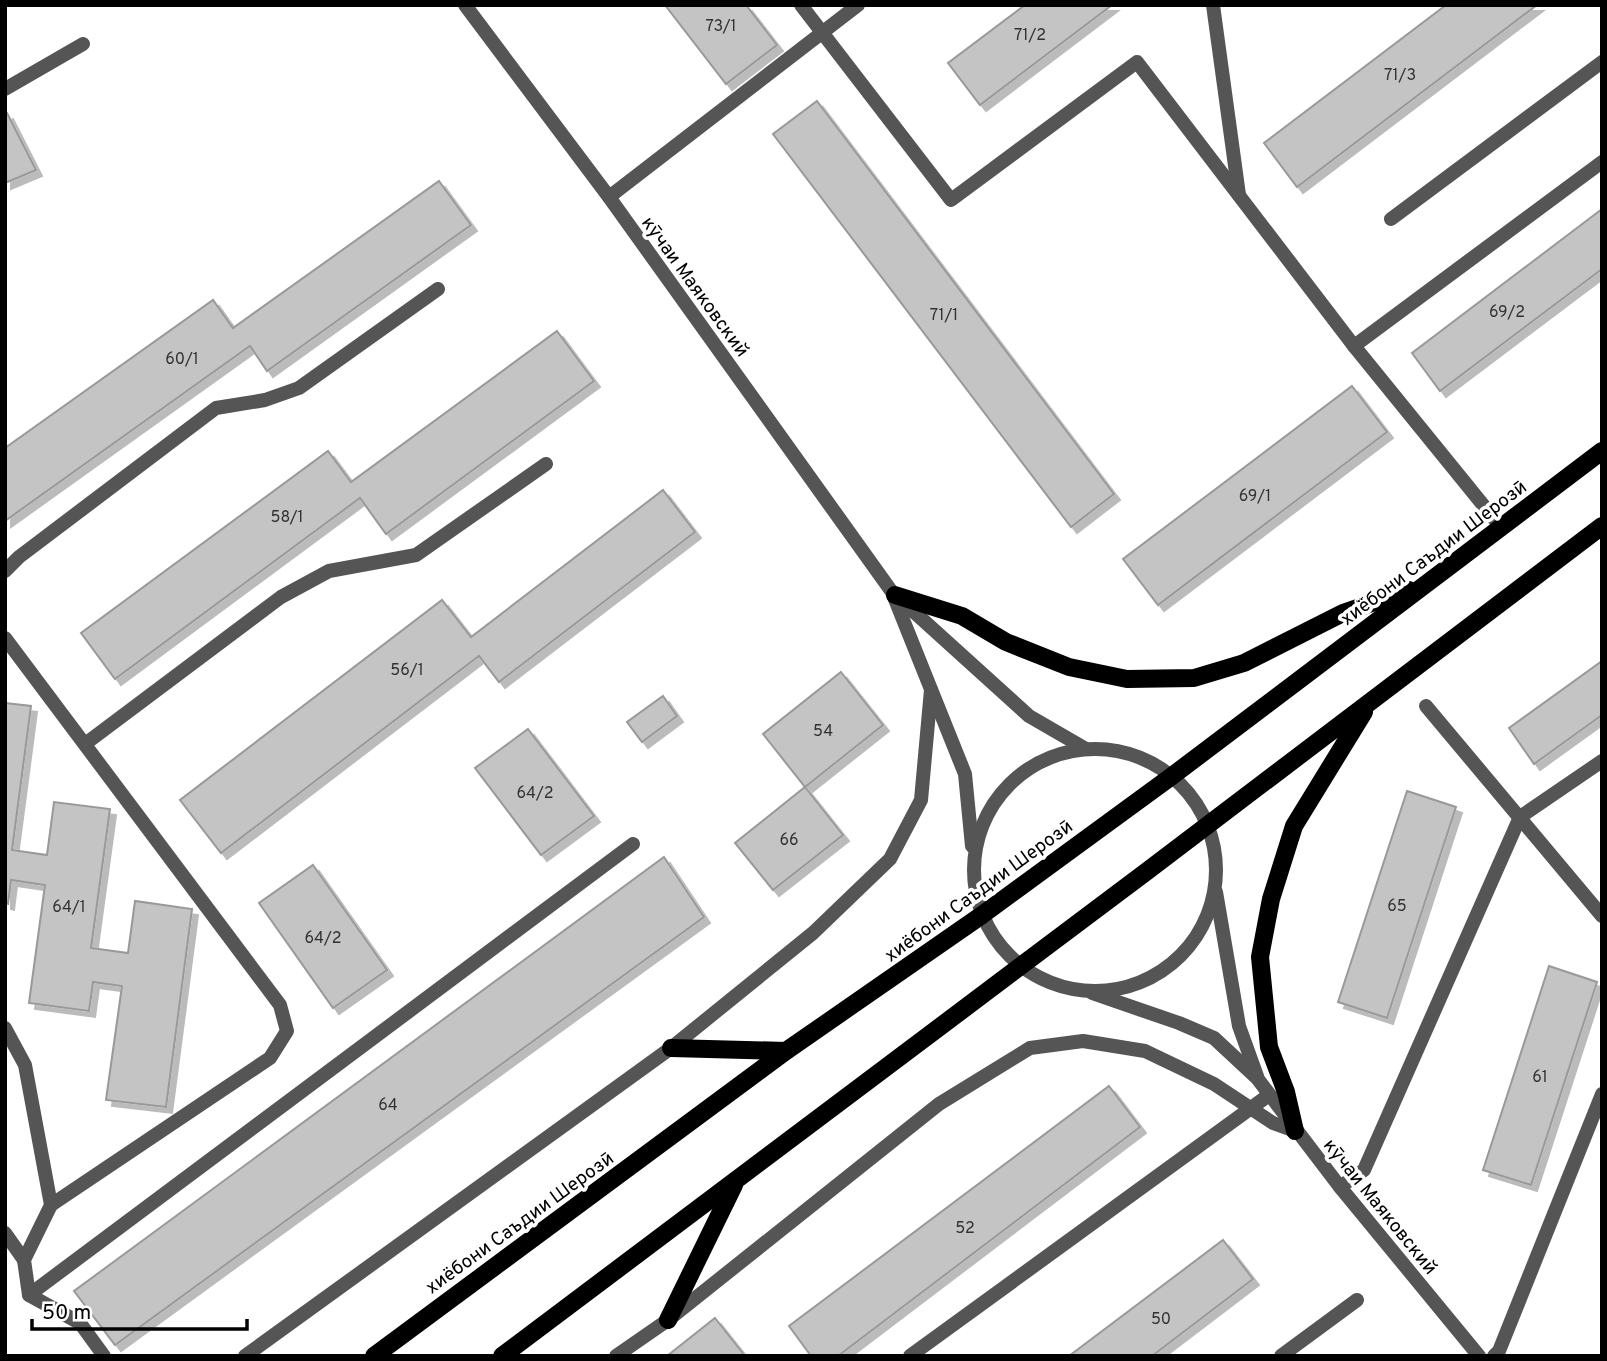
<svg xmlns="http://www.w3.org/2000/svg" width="1607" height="1361" font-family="Overpass,sans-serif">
<defs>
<filter id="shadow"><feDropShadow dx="6" dy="6" stdDeviation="0" flood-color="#0004"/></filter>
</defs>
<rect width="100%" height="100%" fill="#fff"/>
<!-- building -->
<g fill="#c4c4c4" stroke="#999" stroke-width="2" filter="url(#shadow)">
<polygon points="665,5 746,5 777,45 726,84"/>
<polygon points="1025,5 1112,5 980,105 948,63"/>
<polygon points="1446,5 1537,5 1297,187 1264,143"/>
<polygon points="817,101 1114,494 1071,527 773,134"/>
<polygon points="7,113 36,170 5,183 5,114"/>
<polygon points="439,181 471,225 267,371 250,346 5,521 5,448 213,300 233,328"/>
<polygon points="1602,209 1602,269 1440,391 1412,353"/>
<polygon points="557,331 594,381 386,534 360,498 115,679 81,633 328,451 351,482"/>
<polygon points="1352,386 1387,432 1158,605 1123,559"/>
<polygon points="663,490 695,532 499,682 479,656 221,853 180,800 442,600 471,637"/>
<polygon points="1602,661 1602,715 1534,764 1509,728"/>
<polygon points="841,672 883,725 805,787 763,734"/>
<polygon points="663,696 677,716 642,742 627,722"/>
<polygon points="5,703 31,706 12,850 47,855 54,802 110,809 91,948 128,953 135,901 192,909 166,1107 106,1100 122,986 93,982 89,1011 29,1003 45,885 11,880 8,904 5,903"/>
<polygon points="528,729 594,816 541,855 475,768"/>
<polygon points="805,787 843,835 773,890 735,843"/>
<polygon points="1407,791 1456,807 1387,1018 1338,1002"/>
<polygon points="664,857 704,917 115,1345 74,1291"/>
<polygon points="313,865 387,970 333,1008 259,903"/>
<polygon points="1549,966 1597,982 1531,1185 1483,1170"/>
<polygon points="1109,1086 1140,1127 838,1356 811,1356 789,1326"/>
<polygon points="1223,1240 1253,1279 1152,1356 1069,1356"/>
<polygon points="715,1318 745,1356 667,1356"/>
</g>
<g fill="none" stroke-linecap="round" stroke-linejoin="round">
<!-- service -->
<g stroke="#555" stroke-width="14">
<polyline points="801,5 951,200 1137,62 1354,346 1501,527"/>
<polyline points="1213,5 1239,195"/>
<polyline points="609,197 858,5"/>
<polyline points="1391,219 1602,62"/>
<polyline points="1354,346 1602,162"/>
<polyline points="5,571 19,557 216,408 265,400 299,388 438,289"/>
<polyline points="5,638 280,1005 287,1031 270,1058 51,1205"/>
<polyline points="1426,706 1602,916"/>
<polyline points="85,744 281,597 329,571 416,555 546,464"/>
<polyline points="1340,1187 1364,1170 1520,817 1602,761"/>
<polyline points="5,1233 24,1260"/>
<polyline points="29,1295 633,844"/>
<polyline points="910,1356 1269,1095"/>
<polyline points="1281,1356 1357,1300"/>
<polyline points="1494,1356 1499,1351 1602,1094"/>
</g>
<!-- minor -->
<g stroke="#555" stroke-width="14">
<polyline points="5,89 83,44"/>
<polyline points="5,1028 25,1065 51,1205 24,1260 29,1295 80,1323 104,1356"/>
<polyline points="245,1356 671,1048 813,933 890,859 921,800 931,690"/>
<polyline points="616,1356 668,1320 939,1104 1030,1048 1083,1041 1145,1051 1214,1084 1273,1123 1295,1131"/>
</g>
<!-- tertiary -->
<g stroke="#555" stroke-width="14">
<polyline points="465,5 609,197 892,592 1029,716 1086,749"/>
<polyline points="894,597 965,774 972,846"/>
<circle cx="1095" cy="870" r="121"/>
<polyline points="1216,892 1239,1026 1257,1076"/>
<polyline points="1092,993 1179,1023 1214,1038 1257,1078 1340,1187 1479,1356"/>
</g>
<!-- primary -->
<g stroke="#000" stroke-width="18">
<polyline points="895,595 962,616 1006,642 1069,667 1127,679 1194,678 1244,663 1343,613 1409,590"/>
<polyline points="671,1048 786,1051"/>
<polyline points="1295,1131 1286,1092 1269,1047 1260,957 1271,899 1294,826 1364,712"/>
<polyline points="668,1320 734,1185"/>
<polyline points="374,1356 786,1051 982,915 1172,776 1602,451"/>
<path d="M502 1356C871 1081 1236 804 1602 526"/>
</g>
</g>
<g text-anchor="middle" stroke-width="7" stroke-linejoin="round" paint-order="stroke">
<!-- number labels -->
<g font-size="16" fill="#313131">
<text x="721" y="31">73/1</text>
<text x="1030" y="40">71/2</text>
<text x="1400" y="80">71/3</text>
<text x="1507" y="317">69/2</text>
<text x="944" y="320">71/1</text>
<text x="182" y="364">60/1</text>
<text x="1255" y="501">69/1</text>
<text x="287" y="522">58/1</text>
<text x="407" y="675">56/1</text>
<text x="823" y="736">54</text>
<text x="535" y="798">64/2</text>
<text x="789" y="845">66</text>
<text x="1397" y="911">65</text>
<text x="69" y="912">64/1</text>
<text x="323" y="943">64/2</text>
<text x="1540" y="1082">61</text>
<text x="388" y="1110">64</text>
<text x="965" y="1233">52</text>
<text x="1161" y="1324">50</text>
</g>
<!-- street labels -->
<g font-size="19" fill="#000" stroke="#fff">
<text transform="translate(696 286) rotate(54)" y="7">кӯчаи Маяковский</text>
<text transform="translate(1433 552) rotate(-37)" y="7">хиёбони Саъдии Шерозӣ</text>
<text transform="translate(978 890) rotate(-36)" y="7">хиёбони Саъдии Шерозӣ</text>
<text transform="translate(1381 1206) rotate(51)" y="7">кӯчаи Маяковский</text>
<text transform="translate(519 1222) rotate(-36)" y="7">хиёбони Саъдии Шерозӣ</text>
</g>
</g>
<!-- border -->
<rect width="1607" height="1361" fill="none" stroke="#000000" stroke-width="14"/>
<!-- scale -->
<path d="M32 1319v10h215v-10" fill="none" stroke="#000000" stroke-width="3.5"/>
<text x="42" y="1319" font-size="21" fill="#000000" stroke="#ffffff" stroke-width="5" paint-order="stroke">50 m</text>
</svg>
